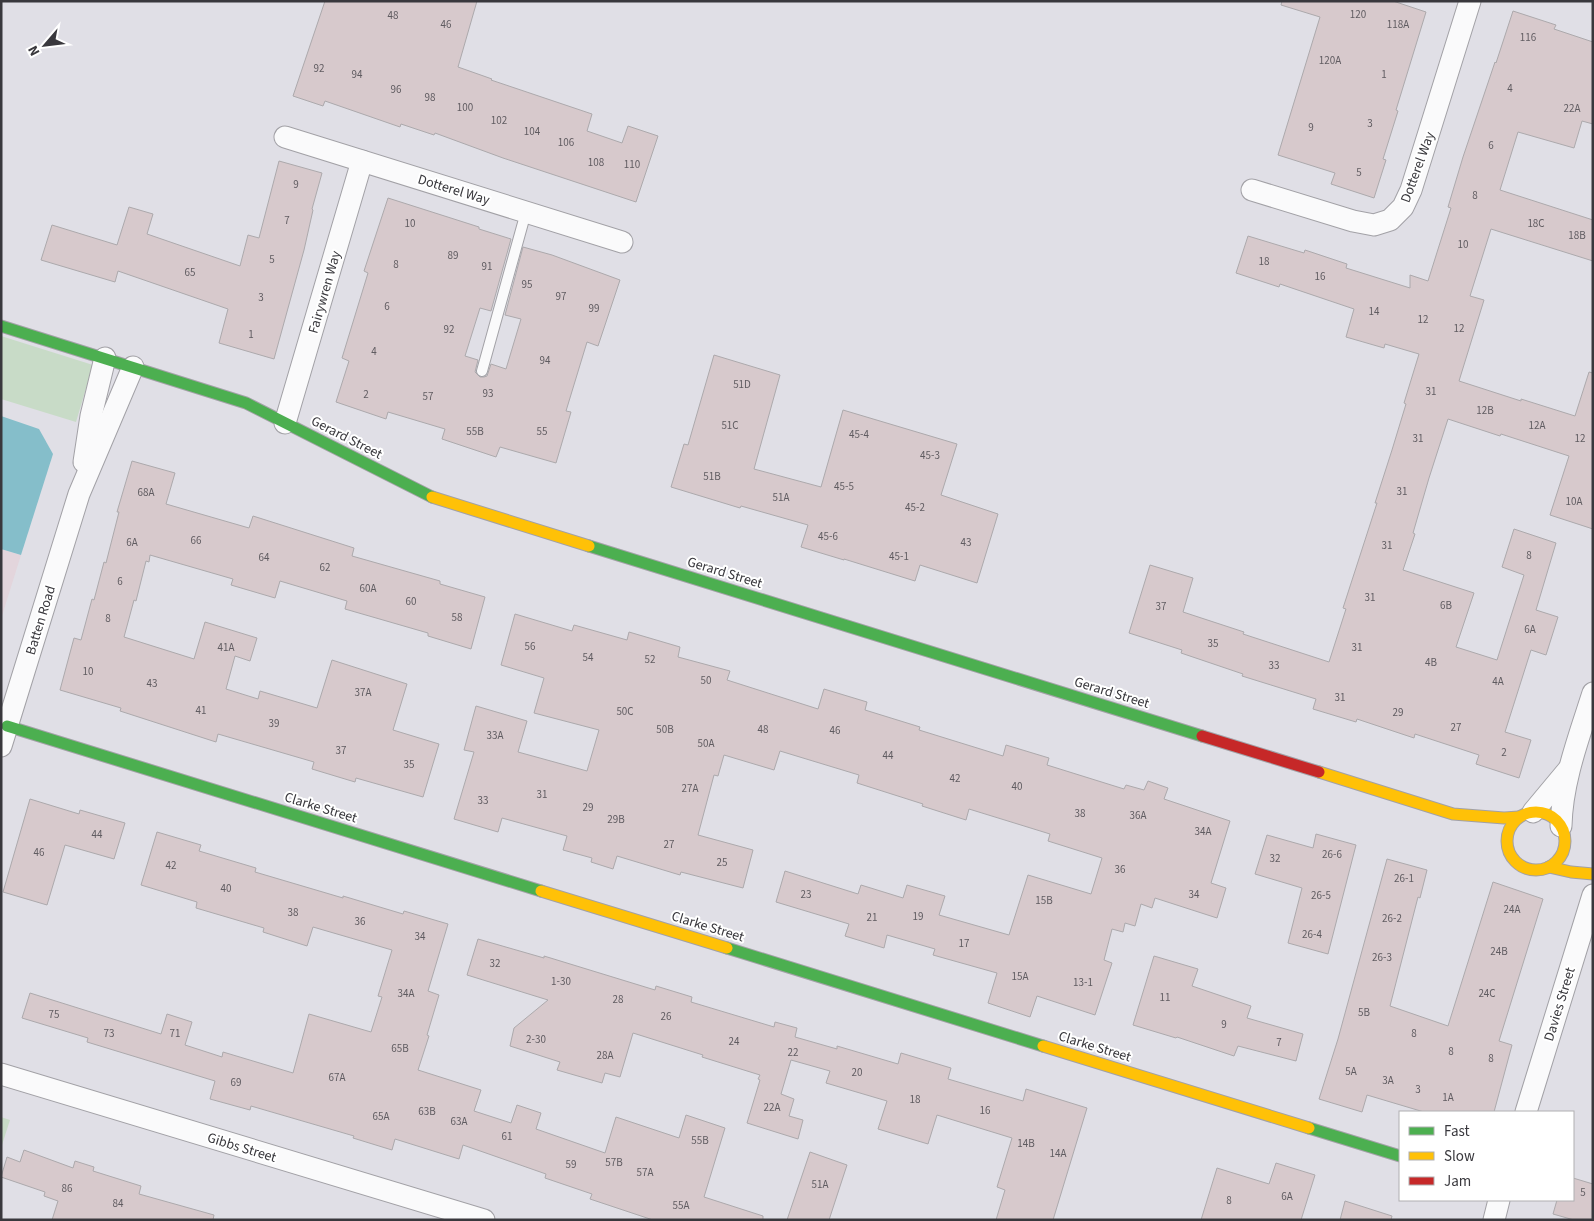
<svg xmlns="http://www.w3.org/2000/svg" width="1594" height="1221" font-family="'Source Sans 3',sans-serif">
<rect width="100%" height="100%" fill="#e0dfe6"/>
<!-- education -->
<polygon fill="#e3d5dc" points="1,549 21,555 1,619"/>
<!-- green -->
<g fill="#c8dbc7">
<polygon points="1,336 93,365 76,422 1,399"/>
<polygon points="1,1117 10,1120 1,1148"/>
</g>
<!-- water -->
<polygon fill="#85beca" points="1,416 39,429 53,454 21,555 1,549"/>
<!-- building -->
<g fill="#d7c9cc" stroke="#aca9ac">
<polygon points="325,1 477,1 458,67 492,79 491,80 592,114 587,131 622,143 628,126 658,136 636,202 503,158 435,133 434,135 401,124 400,127 325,101 323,106 293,96"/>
<polygon points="1282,1 1393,1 1426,12 1396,110 1398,111 1383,159 1386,160 1374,198 1331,184 1335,173 1278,155 1320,17 1281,5"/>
<polygon points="1513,11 1556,25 1554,29 1593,42 1593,124 1582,121 1574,148 1518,132 1500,190 1593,220 1593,261 1491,229 1470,296 1484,300 1459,381 1521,401 1521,399 1575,416 1589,372 1593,373 1593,529 1550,515 1569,456 1501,434 1500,436 1448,419 1429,478 1413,533 1415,534 1403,570 1474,593 1456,647 1497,660 1524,575 1502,567 1514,529 1556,543 1536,610 1558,617 1546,655 1531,650 1505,732 1531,740 1519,778 1476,764 1479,755 1415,734 1414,738 1357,719 1356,722 1313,709 1316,699 1242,676 1243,674 1181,653 1182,650 1129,633 1150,565 1193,578 1183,612 1244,632 1243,634 1329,662 1346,609 1343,608 1377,503 1375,503 1392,450 1406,404 1404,403 1419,354 1385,344 1384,348 1346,337 1354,309 1280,284 1279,287 1236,273 1248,236 1304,253 1305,250 1347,264 1346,268 1410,288 1410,275 1428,281 1451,208 1448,207 1463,157 1495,62 1496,63"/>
<polygon points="279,161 322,173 312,209 313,210 304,250 274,359 219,343 228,309 118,271 115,282 41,260 52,225 117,245 129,207 153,214 147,234 240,266 248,235 259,238"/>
<polygon points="388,198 479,227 479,229 511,239 491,311 480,308 465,356 478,360 475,372 480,377 484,377 487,376 491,364 506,369 521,319 505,315 523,247 552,255 620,280 598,346 587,342 566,411 571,412 556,463 500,447 496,457 442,439 445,429 388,412 386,419 336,402 349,361 342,358 368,273 364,271"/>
<polygon points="714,355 780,375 754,469 821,487 843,410 957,444 941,495 998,514 977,583 920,565 915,581 844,559 844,560 801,547 808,525 741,506 740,508 671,487 684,444 688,445"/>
<polygon points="132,461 175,473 166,504 249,528 253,516 354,548 352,556 440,581 440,584 485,597 471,649 428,636 428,633 345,609 347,601 280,581 275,598 231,585 233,579 150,555 149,562 146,561 136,601 134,600 124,637 194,659 205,622 257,638 250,661 235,656 226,689 258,699 260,691 317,708 332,660 407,684 393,730 439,744 423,797 356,778 355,782 312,769 314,762 218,734 216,742 120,711 121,708 60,690 74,638 81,640 92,599 94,600 104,562 106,563 119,512 117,512"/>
<polygon points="515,614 572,631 574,625 627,640 629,632 680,647 678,657 730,671 727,680 818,709 824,689 867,702 865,710 920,727 919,730 1003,756 1006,745 1049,758 1047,765 1124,789 1126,785 1144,790 1148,781 1168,788 1164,799 1230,821 1211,883 1226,888 1217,918 1155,898 1152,908 1141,904 1135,926 1125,923 1123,932 1112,929 1104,960 1112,963 1095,1015 1037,996 1030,1017 988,1003 997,973 933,955 935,949 887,935 884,948 845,936 849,924 776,902 785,871 858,894 861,885 903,898 907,885 945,896 939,915 1009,935 1028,875 1091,894 1102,858 1048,841 1050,834 969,809 966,820 922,806 923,804 857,783 859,775 780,751 774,770 724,755 718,776 714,775 698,835 753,850 743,888 681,872 680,875 617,856 613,869 591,862 592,858 563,850 567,836 502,818 498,832 454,819 474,752 464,750 476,706 527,721 518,752 587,771 599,730 534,713 544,678 501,665"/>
<polygon points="30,799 79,814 80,810 125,823 114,859 65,845 47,905 3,892"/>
<polygon points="157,832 201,845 199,851 256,868 255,872 343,898 343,896 403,914 404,911 448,924 428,991 439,995 427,1035 429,1036 418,1070 481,1090 474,1111 511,1123 517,1105 541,1113 536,1129 605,1153 616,1117 679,1138 686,1115 725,1128 704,1197 763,1216 763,1220 653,1220 590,1199 592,1194 545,1178 546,1174 463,1145 459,1159 395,1139 392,1150 353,1138 354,1136 251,1106 250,1110 210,1099 215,1081 87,1042 88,1038 22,1018 30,993 161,1034 167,1014 192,1022 185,1045 222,1057 223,1052 293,1073 309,1014 371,1032 382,997 378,996 392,950 313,927 307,946 263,932 264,928 196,908 197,902 141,885"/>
<polygon points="1316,834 1356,845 1328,954 1288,943 1302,888 1255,874 1267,835 1313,848"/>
<polygon points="1387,859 1427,870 1420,898 1418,897 1390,1006 1448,1026 1493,882 1543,899 1499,1041 1512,1045 1494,1112 1424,1112 1367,1095 1362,1112 1319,1099 1338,1039"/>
<polygon points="478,939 544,958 544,956 655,990 656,986 692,997 691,1002 774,1027 775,1022 797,1028 795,1037 837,1049 837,1046 898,1064 901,1053 951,1068 948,1079 1023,1101 1026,1089 1087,1108 1053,1220 996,1220 1005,1190 997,1187 1012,1138 937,1115 928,1144 878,1129 887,1101 826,1083 830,1071 791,1060 781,1094 794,1099 789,1116 803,1120 798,1139 747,1123 760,1080 758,1079 760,1075 702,1057 703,1055 633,1033 620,1077 605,1073 602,1083 557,1070 560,1062 510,1046 514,1028 548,1000 467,975"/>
<polygon points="1154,956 1198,969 1192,986 1251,1006 1247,1018 1303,1034 1296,1061 1238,1046 1234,1056 1177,1037 1176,1038 1133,1025"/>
<polygon points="24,1150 73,1168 75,1161 94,1167 93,1171 141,1186 139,1194 214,1215 213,1220 52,1220 58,1201 44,1196 45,1192 1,1177 7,1157 20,1162"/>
<polygon points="810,1152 847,1165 829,1220 787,1220"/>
<polygon points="1276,1163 1315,1175 1301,1220 1201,1220 1217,1168 1269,1184"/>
<polygon points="1573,1178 1593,1184 1593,1220 1574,1220 1553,1214 1557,1200 1573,1200"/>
<polygon points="1345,1201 1392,1216 1391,1220 1340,1220"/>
</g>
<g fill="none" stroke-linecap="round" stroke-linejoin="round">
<defs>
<polyline id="lane" points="482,371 526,212"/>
<g id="street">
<polyline points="285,137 622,242"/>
<polyline points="1252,190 1353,221 1374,225 1390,220 1403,207 1411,190 1470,1"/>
<polyline points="285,423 362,161"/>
<polyline points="84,462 91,416 105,358"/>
<polyline points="1,746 79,494 133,367"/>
<polyline points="1533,812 1568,770"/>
<path d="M1561 826C1562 781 1579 737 1593 693"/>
<polyline points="1,1074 484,1220"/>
<polyline points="1526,1112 1593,895"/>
<polyline points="1494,1220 1499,1200"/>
</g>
<g id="fast">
<polyline points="1,326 246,403 432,497"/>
<polyline points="589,546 1202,736"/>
<polyline points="7,726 541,891"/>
<polyline points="727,948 1043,1046"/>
<polyline points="1309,1128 1400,1156"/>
</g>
<g id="slow">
<polyline points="432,497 589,546"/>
<polyline points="1319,772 1453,814 1504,818 1519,817"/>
<circle cx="1536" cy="841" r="29"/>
<polyline points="1549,867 1571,872 1593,874"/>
<polyline points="541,891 727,948"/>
<polyline points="1043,1046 1309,1128"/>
</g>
<polyline id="jam" points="1202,736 1319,772"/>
</defs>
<!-- lane casing -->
<use href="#lane" stroke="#a2a1a6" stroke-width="12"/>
<!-- street casing -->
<use href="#street" stroke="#a2a1a6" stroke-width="23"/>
<!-- fast casing -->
<use href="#fast" stroke="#a2a1a6" stroke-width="13"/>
<!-- slow casing -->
<use href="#slow" stroke="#a2a1a6" stroke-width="13"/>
<!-- jam casing -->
<use href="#jam" stroke="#a2a1a6" stroke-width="13"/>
<!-- lane -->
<use href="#lane" stroke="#fafafb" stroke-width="10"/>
<!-- street -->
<use href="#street" stroke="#fafafb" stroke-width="21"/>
<!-- fast -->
<use href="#fast" stroke="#4caf50" stroke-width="11"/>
<!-- slow -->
<use href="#slow" stroke="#ffc107" stroke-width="11"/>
<!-- jam -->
<use href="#jam" stroke="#c62828" stroke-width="11"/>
</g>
<g text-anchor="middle" stroke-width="4" stroke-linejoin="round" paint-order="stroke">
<!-- number labels -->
<g font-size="11" fill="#605c61">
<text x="1358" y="18">120</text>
<text x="393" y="19">48</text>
<text x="446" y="28">46</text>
<text x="1398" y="28">118A</text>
<text x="1528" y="41">116</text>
<text x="1330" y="64">120A</text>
<text x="319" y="72">92</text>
<text x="357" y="78">94</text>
<text x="1384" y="78">1</text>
<text x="1510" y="92">4</text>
<text x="396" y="93">96</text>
<text x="430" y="101">98</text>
<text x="465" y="111">100</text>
<text x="1572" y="112">22A</text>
<text x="499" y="124">102</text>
<text x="1370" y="127">3</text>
<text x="1311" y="131">9</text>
<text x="532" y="135">104</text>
<text x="566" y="146">106</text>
<text x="1491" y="149">6</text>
<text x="596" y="166">108</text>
<text x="632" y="168">110</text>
<text x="1359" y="176">5</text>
<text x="296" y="188">9</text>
<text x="1475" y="199">8</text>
<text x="287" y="224">7</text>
<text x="410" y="227">10</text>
<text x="1536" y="227">18C</text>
<text x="1577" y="239">18B</text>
<text x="1463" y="248">10</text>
<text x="453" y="259">89</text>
<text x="272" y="263">5</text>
<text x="1264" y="265">18</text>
<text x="396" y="268">8</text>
<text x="487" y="270">91</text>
<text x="190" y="276">65</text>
<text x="1320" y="280">16</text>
<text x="527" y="288">95</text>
<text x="561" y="300">97</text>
<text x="261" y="301">3</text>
<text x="387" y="310">6</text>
<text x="594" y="312">99</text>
<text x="1374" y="315">14</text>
<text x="1423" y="323">12</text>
<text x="1459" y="332">12</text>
<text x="449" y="333">92</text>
<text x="251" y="338">1</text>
<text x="374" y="355">4</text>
<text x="545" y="364">94</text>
<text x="742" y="388">51D</text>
<text x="1431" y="395">31</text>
<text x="488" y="397">93</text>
<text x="366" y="398">2</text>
<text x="428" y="400">57</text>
<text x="1485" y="414">12B</text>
<text x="730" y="429">51C</text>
<text x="1537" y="429">12A</text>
<text x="475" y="435">55B</text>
<text x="542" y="435">55</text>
<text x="859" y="438">45-4</text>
<text x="1418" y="442">31</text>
<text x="1580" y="442">12</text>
<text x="930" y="459">45-3</text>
<text x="712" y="480">51B</text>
<text x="844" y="490">45-5</text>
<text x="1402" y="495">31</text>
<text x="146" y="496">68A</text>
<text x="781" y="501">51A</text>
<text x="1574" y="505">10A</text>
<text x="915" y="511">45-2</text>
<text x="828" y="540">45-6</text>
<text x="196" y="544">66</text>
<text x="132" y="546">6A</text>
<text x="966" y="546">43</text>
<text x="1387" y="549">31</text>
<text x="1529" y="559">8</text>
<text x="899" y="560">45-1</text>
<text x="264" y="561">64</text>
<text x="325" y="571">62</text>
<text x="120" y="585">6</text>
<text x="368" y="592">60A</text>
<text x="1370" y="601">31</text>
<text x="411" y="605">60</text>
<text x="1446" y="609">6B</text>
<text x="1161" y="610">37</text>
<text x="457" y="621">58</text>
<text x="108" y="622">8</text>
<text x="1530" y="633">6A</text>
<text x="1213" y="647">35</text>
<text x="530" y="650">56</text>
<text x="226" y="651">41A</text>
<text x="1357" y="651">31</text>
<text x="588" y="661">54</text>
<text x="650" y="663">52</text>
<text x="1431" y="666">4B</text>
<text x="1274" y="669">33</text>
<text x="88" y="675">10</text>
<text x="706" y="684">50</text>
<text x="1498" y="685">4A</text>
<text x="152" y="687">43</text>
<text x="363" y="696">37A</text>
<text x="1340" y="701">31</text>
<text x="201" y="714">41</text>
<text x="625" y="715">50C</text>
<text x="1398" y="716">29</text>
<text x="274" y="727">39</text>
<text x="1456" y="731">27</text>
<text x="665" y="733">50B</text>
<text x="763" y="733">48</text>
<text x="835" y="734">46</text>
<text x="495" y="739">33A</text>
<text x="706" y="747">50A</text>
<text x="341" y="754">37</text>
<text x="1504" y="756">2</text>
<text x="888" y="759">44</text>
<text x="409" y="768">35</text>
<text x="955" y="782">42</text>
<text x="1017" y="790">40</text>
<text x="690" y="792">27A</text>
<text x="542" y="798">31</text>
<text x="483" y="804">33</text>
<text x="588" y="811">29</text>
<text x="1080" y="817">38</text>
<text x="1138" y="819">36A</text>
<text x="616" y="823">29B</text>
<text x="1203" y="835">34A</text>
<text x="97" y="838">44</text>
<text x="669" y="848">27</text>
<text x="39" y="856">46</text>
<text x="1332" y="858">26-6</text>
<text x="1275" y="862">32</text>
<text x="722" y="866">25</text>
<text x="171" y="869">42</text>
<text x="1120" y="873">36</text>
<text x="1404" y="882">26-1</text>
<text x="226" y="892">40</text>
<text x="806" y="898">23</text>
<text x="1194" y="898">34</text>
<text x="1321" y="899">26-5</text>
<text x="1044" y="904">15B</text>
<text x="1512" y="913">24A</text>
<text x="293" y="916">38</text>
<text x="918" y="920">19</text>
<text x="872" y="921">21</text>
<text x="1392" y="922">26-2</text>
<text x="360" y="925">36</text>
<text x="1312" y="938">26-4</text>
<text x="420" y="940">34</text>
<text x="964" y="947">17</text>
<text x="1499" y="955">24B</text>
<text x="1382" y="961">26-3</text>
<text x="495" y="967">32</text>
<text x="1020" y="980">15A</text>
<text x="561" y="985">1-30</text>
<text x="1083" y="986">13-1</text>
<text x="406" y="997">34A</text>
<text x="1487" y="997">24C</text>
<text x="1165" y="1001">11</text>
<text x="618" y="1003">28</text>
<text x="1364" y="1016">5B</text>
<text x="54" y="1018">75</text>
<text x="666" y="1020">26</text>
<text x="1224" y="1028">9</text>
<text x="109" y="1037">73</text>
<text x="175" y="1037">71</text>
<text x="1414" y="1037">8</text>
<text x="536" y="1043">2-30</text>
<text x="734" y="1045">24</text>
<text x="1279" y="1046">7</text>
<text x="400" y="1052">65B</text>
<text x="1451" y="1055">8</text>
<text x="793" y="1056">22</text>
<text x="605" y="1059">28A</text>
<text x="1491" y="1062">8</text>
<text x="1351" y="1075">5A</text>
<text x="857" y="1076">20</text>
<text x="337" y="1081">67A</text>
<text x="1388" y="1084">3A</text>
<text x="236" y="1086">69</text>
<text x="1418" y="1093">3</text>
<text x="1448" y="1101">1A</text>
<text x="915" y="1103">18</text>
<text x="772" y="1111">22A</text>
<text x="985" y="1114">16</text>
<text x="427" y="1115">63B</text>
<text x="381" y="1120">65A</text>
<text x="459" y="1125">63A</text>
<text x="507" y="1140">61</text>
<text x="700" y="1144">55B</text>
<text x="1026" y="1147">14B</text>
<text x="1058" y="1157">14A</text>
<text x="614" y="1166">57B</text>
<text x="571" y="1168">59</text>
<text x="645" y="1176">57A</text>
<text x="820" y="1188">51A</text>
<text x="67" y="1192">86</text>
<text x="1583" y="1196">5</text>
<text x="1287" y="1200">6A</text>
<text x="1229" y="1204">8</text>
<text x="118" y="1207">84</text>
<text x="681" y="1209">55A</text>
</g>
<!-- street labels -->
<g font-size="14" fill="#39383d" stroke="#fff">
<text transform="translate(1417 167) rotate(-70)" y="5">Dotterel Way</text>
<text transform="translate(454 189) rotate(17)" y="5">Dotterel Way</text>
<text transform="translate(324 292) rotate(-74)" y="5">Fairywren Way</text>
<text transform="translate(347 437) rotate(27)" y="5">Gerard Street</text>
<text transform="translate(725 572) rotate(17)" y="5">Gerard Street</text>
<text transform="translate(40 620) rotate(-73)" y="5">Batten Road</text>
<text transform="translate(1112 692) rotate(17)" y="5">Gerard Street</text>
<text transform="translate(321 807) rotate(17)" y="5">Clarke Street</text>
<text transform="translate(708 926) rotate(17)" y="5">Clarke Street</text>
<text transform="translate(1559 1004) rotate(-73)" y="5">Davies Street</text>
<text transform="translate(1095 1046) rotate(17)" y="5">Clarke Street</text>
<text transform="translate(242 1147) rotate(17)" y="5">Gibbs Street</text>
</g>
</g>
<!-- border -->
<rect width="1594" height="1221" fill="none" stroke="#39383d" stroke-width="5"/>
<!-- legend -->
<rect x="1399" y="1111" width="175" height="90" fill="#ffffff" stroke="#b0afb1"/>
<rect x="1409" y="1127" width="25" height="8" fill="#4caf50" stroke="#b0afb1"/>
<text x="1444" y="1136" font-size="15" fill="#39383d">Fast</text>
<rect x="1409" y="1152" width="25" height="8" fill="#ffc107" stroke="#b0afb1"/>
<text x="1444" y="1161" font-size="15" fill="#39383d">Slow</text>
<rect x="1409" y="1177" width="25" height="8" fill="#c62828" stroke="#b0afb1"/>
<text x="1444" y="1186" font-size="15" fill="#39383d">Jam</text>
<!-- north arrow -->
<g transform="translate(45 45) rotate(242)" stroke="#ffffff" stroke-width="4" paint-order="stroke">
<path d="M0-4L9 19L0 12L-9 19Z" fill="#39383d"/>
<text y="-8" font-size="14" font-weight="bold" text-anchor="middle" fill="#39383d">N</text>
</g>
</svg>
